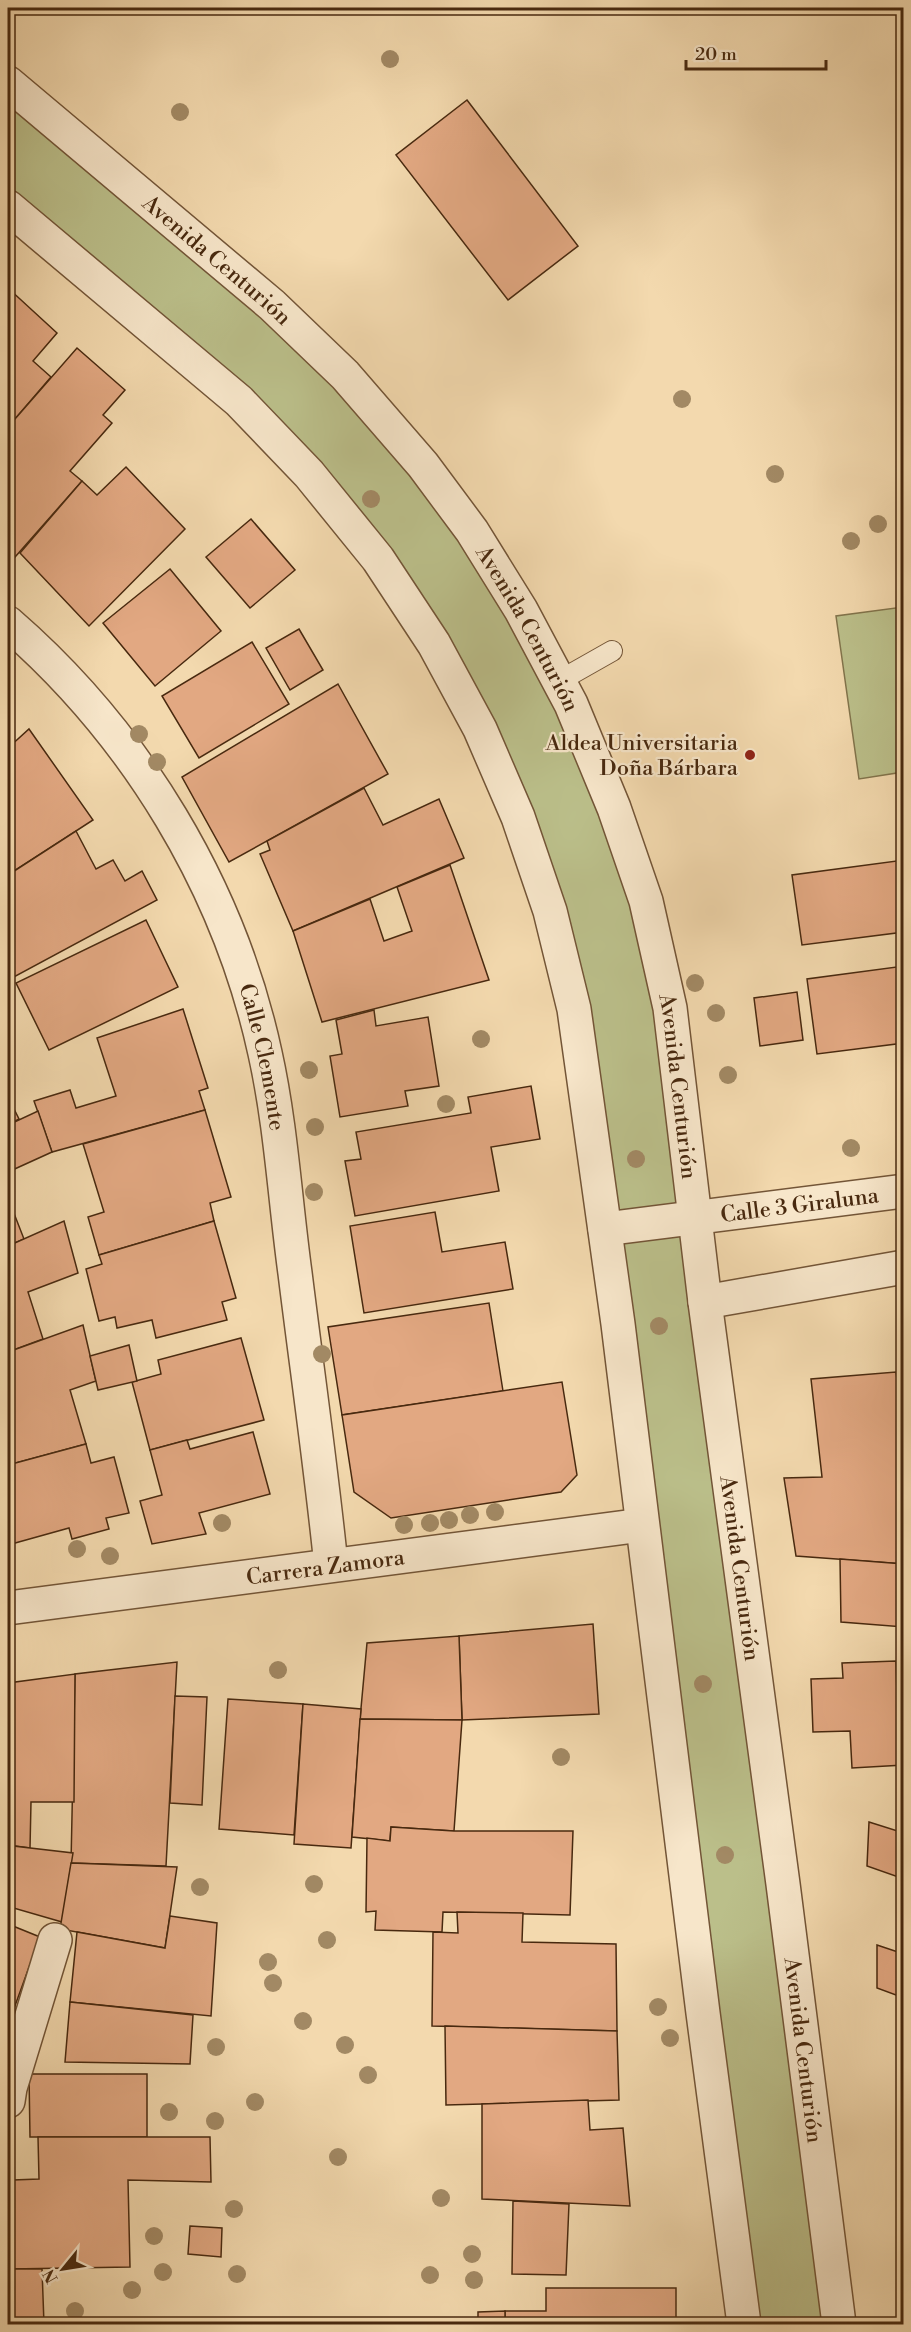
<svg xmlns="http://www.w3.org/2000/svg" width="911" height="2332" font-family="'Libre Bodoni',serif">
<rect width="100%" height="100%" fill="#f3d9ae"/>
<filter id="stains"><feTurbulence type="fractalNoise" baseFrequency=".00333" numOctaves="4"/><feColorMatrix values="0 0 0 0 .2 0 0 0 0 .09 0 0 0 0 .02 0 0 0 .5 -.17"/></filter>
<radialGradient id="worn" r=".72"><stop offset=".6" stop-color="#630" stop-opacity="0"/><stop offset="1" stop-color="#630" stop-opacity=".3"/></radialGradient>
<!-- green -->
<g fill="#bbbf8a" stroke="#82744c" stroke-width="1.5">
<polygon points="8,83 272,305 472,531 646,901 839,2324 744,2324 574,1009 480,729 309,474 8,207"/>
<polygon points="903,607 903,772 859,779 836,616"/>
</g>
<!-- building -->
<g fill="#e2a882" stroke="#48290f" stroke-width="1.5">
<polygon points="467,100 578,246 508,300 396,155"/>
<polygon points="8,288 57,333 33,361 51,377 8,427"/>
<polygon points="77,348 125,390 103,415 112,423 70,471 82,481 8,565 8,427"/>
<polygon points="126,467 185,529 89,626 20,553 82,481 97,495"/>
<polygon points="251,519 295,570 250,608 206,557"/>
<polygon points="170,569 221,631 155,686 103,623"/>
<polygon points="299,629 323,670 290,690 266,648"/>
<polygon points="252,642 289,704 199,758 162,696"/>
<polygon points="338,684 388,774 229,862 182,777"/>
<polygon points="29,729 93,820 8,875 8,748"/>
<polygon points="364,788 383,825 439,799 464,858 293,931 260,854 270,850 267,841"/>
<polygon points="76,831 96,869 113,860 125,881 142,871 157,900 12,978 8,969 8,875"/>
<polygon points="904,860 904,932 802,945 792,875"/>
<polygon points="450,865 489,980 322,1022 293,931 370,899 384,941 412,931 397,887"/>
<polygon points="146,920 178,987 49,1050 16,983"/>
<polygon points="904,966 904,1043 817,1054 807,979"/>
<polygon points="797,992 803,1040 760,1046 754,998"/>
<polygon points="183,1009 208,1088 199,1091 205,1110 52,1152 34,1101 70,1090 76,1108 116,1096 97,1038"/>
<polygon points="374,1010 376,1026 428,1017 439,1086 405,1091 408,1106 340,1117 330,1056 342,1054 336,1020"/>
<polygon points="531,1086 540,1139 491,1147 499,1191 355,1216 345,1161 361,1159 356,1132 471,1113 468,1097"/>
<polygon points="8,1097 19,1119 8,1125"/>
<polygon points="205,1110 231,1197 210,1203 214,1221 99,1255 88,1217 104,1212 83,1144"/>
<polygon points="38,1111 52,1152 8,1172 8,1125"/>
<polygon points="8,1198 24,1239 8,1246"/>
<polygon points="435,1212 442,1252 505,1242 513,1289 364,1313 350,1226"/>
<polygon points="64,1221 78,1273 28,1292 43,1339 8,1352 8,1246"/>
<polygon points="214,1221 236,1298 222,1302 227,1320 156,1338 152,1320 117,1328 115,1317 99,1321 86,1269 102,1264 99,1255"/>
<polygon points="489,1303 503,1391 342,1415 328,1327"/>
<polygon points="83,1325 96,1381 70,1390 86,1444 8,1465 8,1352"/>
<polygon points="241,1338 264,1420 150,1450 132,1382 161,1374 158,1360"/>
<polygon points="129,1345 137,1381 98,1390 90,1356"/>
<polygon points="896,1372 904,1433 904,1564 796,1556 784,1478 822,1477 811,1379"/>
<polygon points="562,1382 577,1475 561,1492 391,1518 354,1492 342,1415"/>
<polygon points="253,1432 270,1494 199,1513 206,1534 152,1544 140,1501 162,1495 150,1450 187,1440 190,1449"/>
<polygon points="86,1444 91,1463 114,1457 129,1513 106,1518 109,1529 72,1539 69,1528 8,1545 8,1465"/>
<polygon points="840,1559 904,1564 904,1627 841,1622"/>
<polygon points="593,1624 599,1714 462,1720 459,1636"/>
<polygon points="459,1636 462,1720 360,1719 367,1643"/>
<polygon points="896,1661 898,1731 904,1731 904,1765 852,1768 850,1731 813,1732 811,1679 843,1678 842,1663"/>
<polygon points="177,1662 166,1866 71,1863 75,1674"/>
<polygon points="75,1674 74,1802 31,1802 30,1848 8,1845 8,1683"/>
<polygon points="175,1696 207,1697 202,1805 170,1803"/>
<polygon points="228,1699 303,1704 294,1835 219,1829"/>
<polygon points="303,1704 361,1709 351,1848 294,1844"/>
<polygon points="360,1719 462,1720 454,1831 391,1827 390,1841 352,1837"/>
<polygon points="869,1822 904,1833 904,1879 867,1866"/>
<polygon points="391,1827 454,1831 573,1831 570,1915 443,1912 442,1932 375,1930 376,1911 366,1912 367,1838 390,1841"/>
<polygon points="13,1846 73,1853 62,1922 10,1907"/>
<polygon points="71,1863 177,1867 165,1948 60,1929"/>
<polygon points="457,1912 523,1913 522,1942 616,1944 617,2031 432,2026 433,1932 458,1933"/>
<polygon points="170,1916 217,1923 211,2016 70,2002 77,1932 165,1948"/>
<polygon points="8,1924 40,1937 8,2025"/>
<polygon points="877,1945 904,1954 904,1998 877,1988"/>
<polygon points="70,2002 193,2015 190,2064 65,2062"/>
<polygon points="445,2026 617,2031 619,2100 446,2105"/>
<polygon points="29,2074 147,2074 147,2137 30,2137"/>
<polygon points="588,2100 590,2130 623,2128 630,2206 482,2199 482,2104"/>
<polygon points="38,2137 210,2137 211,2182 128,2180 130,2267 10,2269 13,2180 39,2179"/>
<polygon points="513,2201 569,2204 566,2275 512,2274"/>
<polygon points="190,2226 222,2228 221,2257 188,2254"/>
<polygon points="8,2269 42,2269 44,2324 8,2324"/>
<polygon points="546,2288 676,2288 676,2324 505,2324 505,2311 546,2311"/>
<polygon points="505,2311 505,2324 478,2324 478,2312"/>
<polygon points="249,2318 249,2324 214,2324 214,2319"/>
</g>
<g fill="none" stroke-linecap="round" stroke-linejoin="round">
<defs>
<polyline id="service" points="559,681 612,651"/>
<g id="minor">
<path id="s1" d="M8 83 272 305 345 375 423 465 472 531 521 610 571 704 614 808 646 901 670 1008 705 1302 783 1884 839 2324"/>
<polyline points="8,207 239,401 309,474 378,559 434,644 480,729 518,817 550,911 574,1009 618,1324 703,2013 744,2324"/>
<path id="s2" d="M8 623C136 734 229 887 265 1053 281 1125 285 1200 295 1273 307 1370 321 1467 331 1565"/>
<path id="s3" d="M605 1229 904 1191"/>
<polyline points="705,1302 904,1267"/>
<path id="s4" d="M8 1608 642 1525"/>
<polyline points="8,2101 10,2088 55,1940"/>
</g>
</defs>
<!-- service casing -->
<use href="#service" stroke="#735537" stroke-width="22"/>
<!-- minor casing -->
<use href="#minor" stroke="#735537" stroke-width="36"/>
<!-- service -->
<use href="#service" stroke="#f7e6ca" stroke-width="20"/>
<!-- minor -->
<use href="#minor" stroke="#f7e6ca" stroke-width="33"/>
</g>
<!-- trees -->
<g fill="#a28964">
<circle cx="390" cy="59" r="9"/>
<circle cx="180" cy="112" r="9"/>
<circle cx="682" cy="399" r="9"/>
<circle cx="775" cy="474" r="9"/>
<circle cx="371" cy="499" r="9"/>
<circle cx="878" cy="524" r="9"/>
<circle cx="851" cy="541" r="9"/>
<circle cx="139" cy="734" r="9"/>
<circle cx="157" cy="762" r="9"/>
<circle cx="695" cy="983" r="9"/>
<circle cx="716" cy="1013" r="9"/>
<circle cx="481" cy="1039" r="9"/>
<circle cx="309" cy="1070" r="9"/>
<circle cx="728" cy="1075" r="9"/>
<circle cx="446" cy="1104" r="9"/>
<circle cx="315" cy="1127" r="9"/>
<circle cx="851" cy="1148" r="9"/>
<circle cx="636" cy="1159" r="9"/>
<circle cx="314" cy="1192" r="9"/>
<circle cx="659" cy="1326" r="9"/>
<circle cx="322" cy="1354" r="9"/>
<circle cx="495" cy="1512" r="9"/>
<circle cx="470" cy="1515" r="9"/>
<circle cx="449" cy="1520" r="9"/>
<circle cx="222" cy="1523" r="9"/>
<circle cx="430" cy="1523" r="9"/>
<circle cx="404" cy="1525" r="9"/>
<circle cx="77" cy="1549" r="9"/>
<circle cx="110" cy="1556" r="9"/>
<circle cx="278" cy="1670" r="9"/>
<circle cx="703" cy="1684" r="9"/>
<circle cx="561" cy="1757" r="9"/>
<circle cx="725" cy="1855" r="9"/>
<circle cx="314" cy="1884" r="9"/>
<circle cx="200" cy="1887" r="9"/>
<circle cx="327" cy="1940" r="9"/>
<circle cx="268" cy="1962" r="9"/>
<circle cx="273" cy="1983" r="9"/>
<circle cx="658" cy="2007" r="9"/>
<circle cx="303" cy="2021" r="9"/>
<circle cx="670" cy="2038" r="9"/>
<circle cx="345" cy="2045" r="9"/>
<circle cx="216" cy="2047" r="9"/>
<circle cx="368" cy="2075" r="9"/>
<circle cx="255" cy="2102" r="9"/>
<circle cx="169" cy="2112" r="9"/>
<circle cx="215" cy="2121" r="9"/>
<circle cx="338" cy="2157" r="9"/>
<circle cx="441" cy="2198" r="9"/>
<circle cx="234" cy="2209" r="9"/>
<circle cx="154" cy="2236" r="9"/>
<circle cx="472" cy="2254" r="9"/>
<circle cx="163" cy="2272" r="9"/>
<circle cx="237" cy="2274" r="9"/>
<circle cx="430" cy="2275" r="9"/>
<circle cx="474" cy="2280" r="9"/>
<circle cx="132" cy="2290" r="9"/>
<circle cx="75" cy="2311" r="9"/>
</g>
<!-- markers -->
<circle fill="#8f2418" stroke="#f7e6ca" stroke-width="2" cx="750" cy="755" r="6"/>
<g text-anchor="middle" stroke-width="4.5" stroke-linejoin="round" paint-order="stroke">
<!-- street labels -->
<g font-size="22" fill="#48290f" stroke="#f7e6ca">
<text dy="8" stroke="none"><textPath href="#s1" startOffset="274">Avenida Centurión</textPath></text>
<text dy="8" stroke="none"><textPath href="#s1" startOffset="760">Avenida Centurión</textPath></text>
<text dy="8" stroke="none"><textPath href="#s2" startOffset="513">Calle Clemente</textPath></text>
<text dy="8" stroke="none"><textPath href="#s1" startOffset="1246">Avenida Centurión</textPath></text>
<text dy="8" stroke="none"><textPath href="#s3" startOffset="196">Calle 3 Giraluna</textPath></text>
<text dy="8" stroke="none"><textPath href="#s4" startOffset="320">Carrera Zamora</textPath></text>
<text dy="8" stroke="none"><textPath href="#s1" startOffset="1732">Avenida Centurión</textPath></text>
<text dy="8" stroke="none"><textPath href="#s1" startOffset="2218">Avenida Centurión</textPath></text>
</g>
<!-- poi labels -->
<g font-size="22" fill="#48290f" stroke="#f7e6ca" text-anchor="end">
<text x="738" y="750">Aldea Universitaria<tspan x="738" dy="25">Doña Bárbara</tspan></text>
</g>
</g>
<!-- margin -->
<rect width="911" height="2332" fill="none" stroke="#f3d9ae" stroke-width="30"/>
<rect x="9" y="9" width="893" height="2314" fill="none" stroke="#48290f" stroke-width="3"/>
<rect x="15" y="15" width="881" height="2302" fill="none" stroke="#48290f" stroke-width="1.5"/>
<!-- north arrow -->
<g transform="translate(63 2269) rotate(240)" stroke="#f7e6ca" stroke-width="4.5" paint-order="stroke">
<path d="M0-4.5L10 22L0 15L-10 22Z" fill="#48290f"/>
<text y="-9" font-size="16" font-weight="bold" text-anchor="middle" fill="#48290f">N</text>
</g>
<!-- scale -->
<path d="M686 60v9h140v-9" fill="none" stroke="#48290f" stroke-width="3"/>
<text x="695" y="60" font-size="18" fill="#48290f" stroke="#f7e6ca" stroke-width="4.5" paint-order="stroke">20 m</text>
<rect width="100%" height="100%" filter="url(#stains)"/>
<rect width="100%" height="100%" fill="url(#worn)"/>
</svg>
